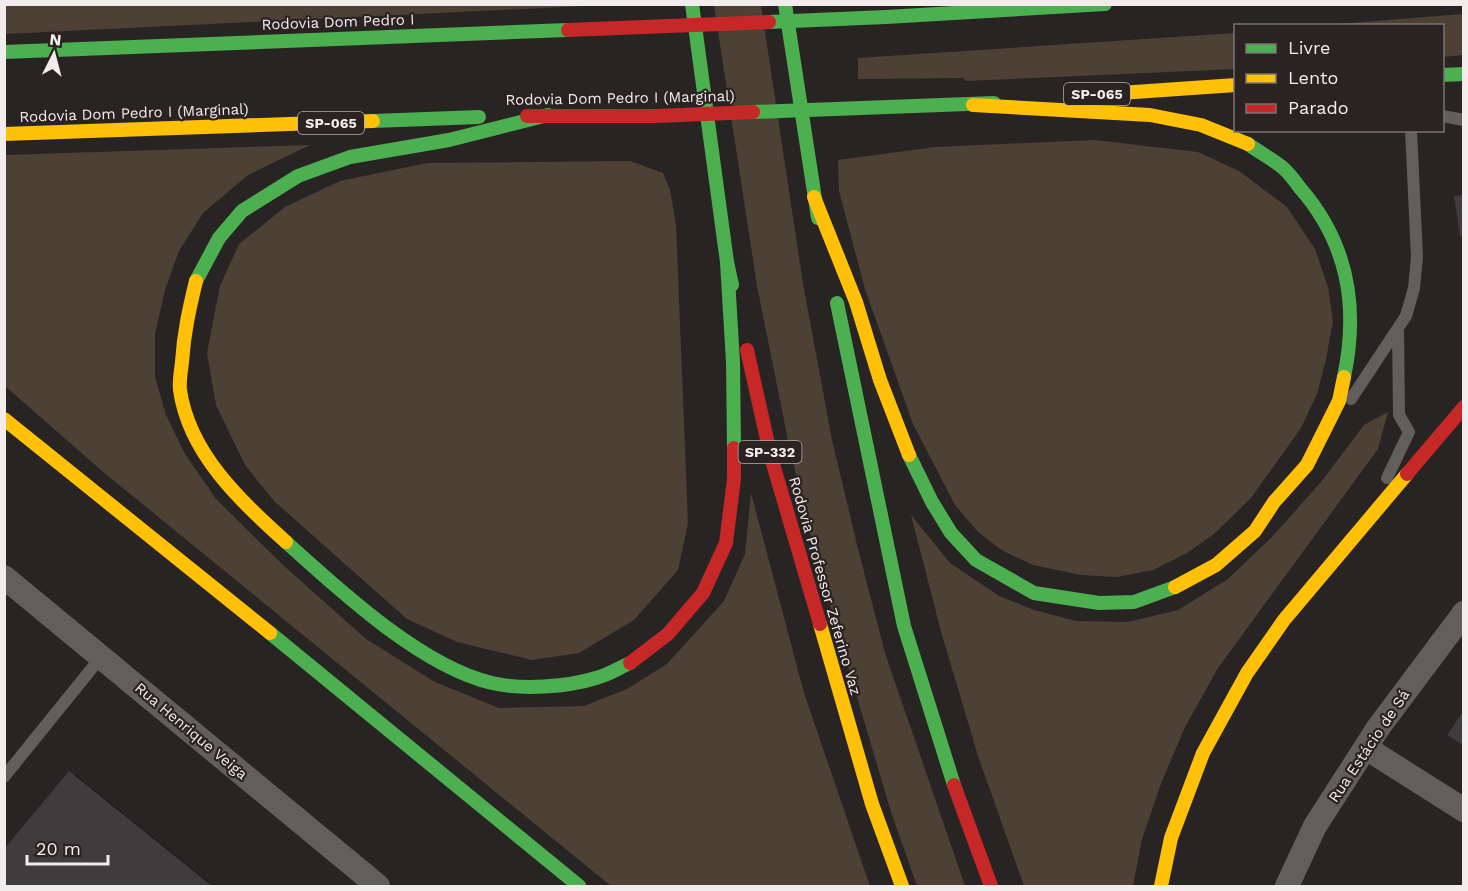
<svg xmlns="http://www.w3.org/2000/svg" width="1468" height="891" font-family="'Work Sans',sans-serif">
<defs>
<filter id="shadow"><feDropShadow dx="6" dy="4" stdDeviation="0" flood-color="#0009"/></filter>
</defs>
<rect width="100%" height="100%" fill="#292424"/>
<!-- green -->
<g fill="#4c4134">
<polygon points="4,5 5,4 604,5 5,34"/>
<polygon points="714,5 761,5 803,284 832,440 858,549 885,653 965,886 917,886 891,812 816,558 789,445 757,286"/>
<polygon points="1463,14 1463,55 1443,57 1442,26 1325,25"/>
<polygon points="1235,33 1235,69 966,81 963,78 858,79 858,58"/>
<polygon points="1094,140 1198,152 1239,171 1287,207 1315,249 1328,287 1333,321 1326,359 1317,394 1301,428 1251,498 1214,534 1187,553 1153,570 1117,577 1081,575 1033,565 1003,551 978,532 955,505 913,424 865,289 839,191 838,160 935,147"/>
<polygon points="310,145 248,175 203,213 179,251 165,290 155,334 155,377 166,415 185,454 216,499 283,565 366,639 435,682 499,708 584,706 627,689 667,664 724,601 745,554 751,493 804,693 870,886 611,886 102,471 5,386 5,155"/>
<polygon points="630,161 663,173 670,190 676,225 688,523 678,570 634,620 579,653 532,660 457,642 407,619 274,501 245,465 216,405 207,353 220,286 239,244 285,207 340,181 427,163"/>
<polygon points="1388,412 1378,449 1218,668 1185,727 1162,781 1142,839 1133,886 1024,886 978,756 942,635 911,515 950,563 999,596 1034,610 1076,621 1128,622 1178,610 1228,579 1272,537 1321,482 1364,425"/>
</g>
<!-- building -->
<g fill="#3f3b3c" filter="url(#shadow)">
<polygon points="1464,195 1464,235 1460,236 1454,196"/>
<polygon points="1464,710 1464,746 1447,735"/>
<polygon points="69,771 212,886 4,886 4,849"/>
</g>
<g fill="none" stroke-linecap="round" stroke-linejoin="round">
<!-- lane -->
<g stroke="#625e5e" stroke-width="12">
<polyline points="1442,116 1464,120"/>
<polyline points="1351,399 1406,316 1414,288 1417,257 1411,130"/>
<polyline points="1387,478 1409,432 1399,415 1398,331"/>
<polyline points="4,777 101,657"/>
</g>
<!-- street -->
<g stroke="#625e5e" stroke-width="24">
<polyline points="4,577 378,886"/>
<polyline points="1366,748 1464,810"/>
<polyline points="1287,886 1315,826 1378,728 1464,613"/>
</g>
<!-- fast -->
<g stroke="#4caf50" stroke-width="14">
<polyline points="692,4 727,262 732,285"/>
<polyline points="785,4 818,218"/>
<polyline points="769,22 886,17 1105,4"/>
<polyline points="4,52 568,30"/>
<polyline points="1442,75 1464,74"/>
<polyline points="753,112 994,103"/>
<polyline points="373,121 479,117"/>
<path d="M1248 144C1259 152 1272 159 1282 167 1289 173 1295 181 1300 188 1348 243 1359 306 1344 377"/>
<polyline points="727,262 733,362 734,448"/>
<polyline points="196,281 219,238 242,211 298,176 350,157 449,140 548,115"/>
<polyline points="837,303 904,626 954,785"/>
<polyline points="909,455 932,502 951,533 976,560 1034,593 1099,603 1134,602 1175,587"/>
<path d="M286 542C339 590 422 667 492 683 522 690 567 687 596 678 608 675 619 668 630 663"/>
<polyline points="270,633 579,886"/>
</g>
<!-- slow -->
<g stroke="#ffc107" stroke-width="14">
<polyline points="1091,95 1236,85"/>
<polyline points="973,105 1150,115 1201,125 1248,144"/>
<polyline points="4,134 373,121"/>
<polyline points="814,197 856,302 880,380 909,455"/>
<path d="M196 281C189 310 184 332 182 362 181 371 179 381 180 390 189 454 241 501 286 542"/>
<polyline points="4,419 270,633"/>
<polyline points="1175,587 1216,565 1255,531 1274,502 1307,465 1339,401 1344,377"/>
<polyline points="820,624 872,804 902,886"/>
<polyline points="1161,886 1171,838 1203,753 1247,673 1284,620 1407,474"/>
</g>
<!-- jam -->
<g stroke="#c62828" stroke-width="14">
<polyline points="568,30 769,22"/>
<polyline points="527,116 657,116 753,112"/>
<polyline points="747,350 771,457 820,624"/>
<polyline points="1407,474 1464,407"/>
<polyline points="630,663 668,634 703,593 726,543 734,479 734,448"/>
<polyline points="954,785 991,886"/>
</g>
</g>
<g text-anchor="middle" stroke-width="4.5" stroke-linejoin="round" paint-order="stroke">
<!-- shield labels -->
<g fill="#2b2222" stroke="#b6afaf" stroke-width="1.5">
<rect x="1064" y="83" width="66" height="22" rx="4.5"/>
<rect x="298" y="112" width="66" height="22" rx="4.5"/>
<rect x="738.5" y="441" width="63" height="22" rx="4.5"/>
</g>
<g font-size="14" font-weight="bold" fill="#f2ecec">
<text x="1097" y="99">SP-065</text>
<text x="331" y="128">SP-065</text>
<text x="770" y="457">SP-332</text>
</g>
<!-- street labels -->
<g font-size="15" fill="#f2ecec" stroke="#2b2222">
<text transform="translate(338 22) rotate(-2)" y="5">Rodovia Dom Pedro I</text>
<text transform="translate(620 98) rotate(-1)" y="5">Rodovia Dom Pedro I (Marginal)</text>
<text transform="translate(134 113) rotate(-2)" y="5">Rodovia Dom Pedro I (Marginal)</text>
<text transform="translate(825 586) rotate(74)" y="5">Rodovia Professor Zeferino Vaz</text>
<text transform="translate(191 731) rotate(40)" y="5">Rua Henrique Veiga</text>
<text transform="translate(1369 746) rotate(-56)" y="5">Rua Estácio de Sá</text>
</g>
</g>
<!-- border -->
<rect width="1468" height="891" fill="none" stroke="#f2ecec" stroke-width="12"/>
<!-- legend -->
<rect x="1234" y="24" width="210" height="108" fill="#2b2222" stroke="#7b7373" stroke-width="1.5"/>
<rect x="1246" y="44" width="30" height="9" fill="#4caf50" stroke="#7b7373" stroke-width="1.5"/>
<text x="1288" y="54" font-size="18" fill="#f2ecec">Livre</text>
<rect x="1246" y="74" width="30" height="9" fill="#ffc107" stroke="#7b7373" stroke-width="1.5"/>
<text x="1288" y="84" font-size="18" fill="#f2ecec">Lento</text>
<rect x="1246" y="104" width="30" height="9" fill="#c62828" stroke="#7b7373" stroke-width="1.5"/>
<text x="1288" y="114" font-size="18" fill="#f2ecec">Parado</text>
<!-- north arrow -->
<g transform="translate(54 54) rotate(6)" stroke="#2b2222" stroke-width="4.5" paint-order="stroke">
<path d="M0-4.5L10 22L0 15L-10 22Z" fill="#f2ecec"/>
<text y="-9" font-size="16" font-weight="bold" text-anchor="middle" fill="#f2ecec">N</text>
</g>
<!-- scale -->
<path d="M27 855v9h81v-9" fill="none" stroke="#f2ecec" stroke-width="3"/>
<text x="36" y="855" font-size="18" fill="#f2ecec" stroke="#2b2222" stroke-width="4.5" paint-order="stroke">20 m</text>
</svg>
